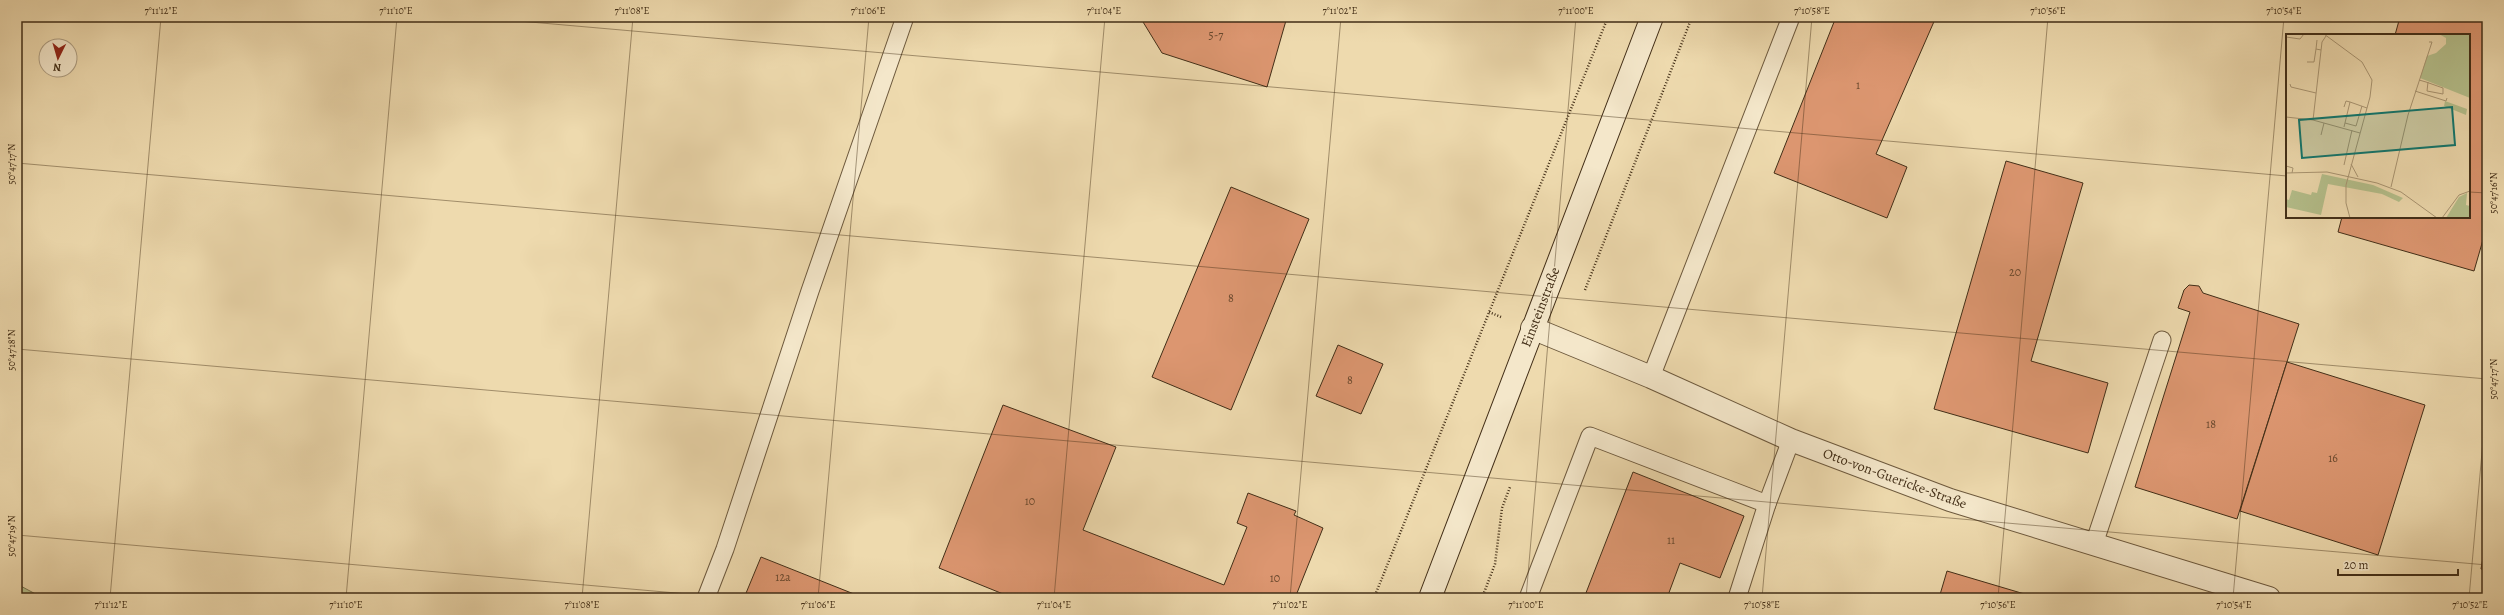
<svg xmlns="http://www.w3.org/2000/svg" width="2504" height="615" font-family="Alegreya,serif">
<rect width="100%" height="100%" fill="#eedaae"/>
<filter id="stains"><feTurbulence type="fractalNoise" baseFrequency=".005" numOctaves="4"/><feColorMatrix values="0 0 0 0 .2 0 0 0 0 .09 0 0 0 0 .02 0 0 0 .5 -.17"/></filter>
<radialGradient id="worn" r=".72"><stop offset=".6" stop-color="#630" stop-opacity="0"/><stop offset="1" stop-color="#630" stop-opacity=".3"/></radialGradient>
<!-- green -->
<polygon fill="#b5c08c" stroke="#7c7752" points="17,584 43,598 17,598"/>
<!-- building -->
<g fill="#dc9670" stroke="#422e17">
<polygon points="1140,17 1287,17 1267,87 1162,53"/>
<polygon points="1836,17 1936,17 1876,154 1907,167 1887,218 1774,173"/>
<polygon points="2400,17 2487,17 2487,226 2474,271 2338,232 2342,217 2469,217 2469,35 2395,35"/>
<polygon points="2006,161 2083,183 2031,361 2108,383 2088,453 1934,409"/>
<polygon points="1231,187 1309,219 1231,410 1152,377"/>
<polygon points="2189,285 2199,286 2203,293 2299,324 2237,519 2135,487 2190,312 2178,308 2184,290"/>
<polygon points="1338,345 1383,364 1361,414 1316,396"/>
<polygon points="2287,362 2425,405 2378,555 2240,511"/>
<polygon points="1003,405 1116,447 1083,530 1224,585 1247,527 1237,523 1248,493 1296,511 1294,515 1323,528 1295,598 1013,598 939,568"/>
<polygon points="1633,472 1744,516 1720,578 1680,563 1667,598 1584,598"/>
<polygon points="2487,535 2487,570 2481,569"/>
<polygon points="761,557 864,598 744,598"/>
<polygon points="1947,571 2038,598 1939,598"/>
</g>
<g fill="none" stroke-linecap="round" stroke-linejoin="round">
<defs>
<g id="lane">
<polyline points="1651,377 1791,17"/>
<polyline points="2094,544 2162,340"/>
<polyline points="706,598 725,549 810,291 905,17"/>
<polyline points="1528,598 1590,436 1767,504"/>
<polyline points="1737,598 1767,504 1791,440"/>
</g>
<polyline id="street" points="1532,328 1651,377 1791,440 1950,500 2269,598"/>
<polyline id="secondary" points="1430,598 1652,17"/>
</defs>
<!-- lane casing -->
<use href="#lane" stroke="#6d593d" stroke-width="19"/>
<!-- street casing -->
<use href="#street" stroke="#6d593d" stroke-width="24"/>
<!-- secondary casing -->
<use href="#secondary" stroke="#422e17" stroke-width="24"/>
<!-- path -->
<g stroke="#422e17" stroke-width="2.5" stroke-dasharray="1 2" stroke-linecap="butt">
<polyline points="1585,290 1692,17"/>
<polyline points="1489,312 1501,317"/>
<polyline points="1374,598 1608,17"/>
<polyline points="1482,598 1495,564 1502,508 1510,487"/>
</g>
<!-- lane -->
<use href="#lane" stroke="#f4e7ca" stroke-width="17"/>
<!-- street -->
<use href="#street" stroke="#f4e7ca" stroke-width="22"/>
<!-- secondary -->
<use href="#secondary" stroke="#f4e7ca" stroke-width="22"/>
</g>
<!-- ticks -->
<path fill="none" stroke="#422e17" stroke-width="1" stroke-opacity="0.45" d="M473 17 2287 176M17 163 2487 379M2469 192 2487 193M17 349 2487 565M17 535 733 598M110 598 161 17M346 598 397 17M582 598 633 17M818 598 869 17M1054 598 1105 17M1290 598 1341 17M1526 598 1576 17M1762 598 1812 17M1998 598 2048 17M2233 598 2284 17M2469 598 2487 396"/>
<g text-anchor="middle" stroke-width="3" stroke-linejoin="round" paint-order="stroke">
<!-- number labels -->
<g font-size="12" fill="#68482d">
<text x="1216" y="39">5-7</text>
<text x="1858" y="89">1</text>
<text x="2015" y="276">20</text>
<text x="1231" y="302">8</text>
<text x="1350" y="384">8</text>
<text x="2211" y="428">18</text>
<text x="2333" y="462">16</text>
<text x="1030" y="505">10</text>
<text x="1671" y="544">11</text>
<text x="783" y="581">12a</text>
<text x="1275" y="582">10</text>
</g>
<!-- street labels -->
<g font-size="14" fill="#422e17" stroke="#f4e7ca">
<text transform="translate(1540 307) rotate(-69)" y="5">Einsteinstraße</text>
<text transform="translate(1895 478) rotate(20)" y="5">Otto-von-Guericke-Straße</text>
</g>
</g>
<!-- overview -->
<g transform="translate(2286 34)">
<rect width="184" height="184" fill="#eedaae"/>
<path d="M153 0H184V64L134 44 141 22 150 19 160 10V4ZM159 67 181 75 180 81 158 72ZM36 140 87 151 117 164 113 168 96 160 42 150 35 181 0 173V165L3 166 6 156 25 161 26 158 31 159ZM181 159 180 171 184 172V184H160L173 163Z" fill="#b5c08c"/>
<path fill="none" stroke="#a99572" stroke-width="1" d="M38 0 76 28 86 46 84 63 60 151V169L64 184M0 3 14 5 18 0M31 6 30 15 35 16M21 28H28L30 15M133 46 140 48 157 54V60L141 57 142 48M4 50 5 53 30 59M129 57 160 67 161 64M64 68 81 74M0 83 27 86 74 99M27 86 36 8 40 2M59 89 70 92 76 72M58 93 64 68 60 67 58 73M35 101 38 89M65 130 72 143M58 131 66 96M0 132 7 134 6 139M0 139 41 138 91 149 115 158 151 184M105 153 122 81 146 8H143M156 184 173 161 184 157"/>
<path fill="#0f766e" fill-opacity="0.15" stroke="#0f766e" stroke-width="2" d="M166 73 169 111 16 124 13 86Z"/>
<rect width="184" height="184" fill="none" stroke="#422e17" stroke-width="2"/>
</g>
<!-- margin -->
<rect width="2504" height="615" fill="none" stroke="#eedaae" stroke-width="44"/>
<!-- north arrow -->
<g transform="translate(58 58) rotate(185)"><circle r="19" fill="#f4e7ca" stroke="#ad9d82"/>
<path d="M0-3L7 15L0 10L-7 15Z" fill="#8f2418"/>
<text y="-6" font-size="11" font-weight="bold" text-anchor="middle" fill="#422e17">N</text>
</g>
<!-- scale -->
<path d="M2338 569v6h120v-6" fill="none" stroke="#422e17" stroke-width="2"/>
<text x="2344" y="569" font-size="12" fill="#422e17" stroke="#f4e7ca" stroke-width="3" paint-order="stroke">20 m</text>
<rect x="22" y="22" width="2460" height="571" fill="none" stroke="#422e17" stroke-width="1.5"/>
<g font-size="10" text-anchor="middle" fill="#422e17">
<text x="161" y="14">7°11'12"E</text>
<text x="396" y="14">7°11'10"E</text>
<text x="632" y="14">7°11'08"E</text>
<text x="868" y="14">7°11'06"E</text>
<text x="1104" y="14">7°11'04"E</text>
<text x="1340" y="14">7°11'02"E</text>
<text x="1576" y="14">7°11'00"E</text>
<text x="1812" y="14">7°10'58"E</text>
<text x="2048" y="14">7°10'56"E</text>
<text x="2284" y="14">7°10'54"E</text>
<text transform="translate(11 164) rotate(-90)" y="4">50°47'17"N</text>
<text transform="translate(2493 193) rotate(-90)" y="4">50°47'16"N</text>
<text transform="translate(11 350) rotate(-90)" y="4">50°47'18"N</text>
<text transform="translate(2493 379) rotate(-90)" y="4">50°47'17"N</text>
<text transform="translate(11 536) rotate(-90)" y="4">50°47'19"N</text>
<text x="111" y="608">7°11'12"E</text>
<text x="346" y="608">7°11'10"E</text>
<text x="582" y="608">7°11'08"E</text>
<text x="818" y="608">7°11'06"E</text>
<text x="1054" y="608">7°11'04"E</text>
<text x="1290" y="608">7°11'02"E</text>
<text x="1526" y="608">7°11'00"E</text>
<text x="1762" y="608">7°10'58"E</text>
<text x="1998" y="608">7°10'56"E</text>
<text x="2234" y="608">7°10'54"E</text>
<text x="2470" y="608">7°10'52"E</text>
</g>
<rect width="100%" height="100%" filter="url(#stains)"/>
<rect width="100%" height="100%" fill="url(#worn)"/>
</svg>
